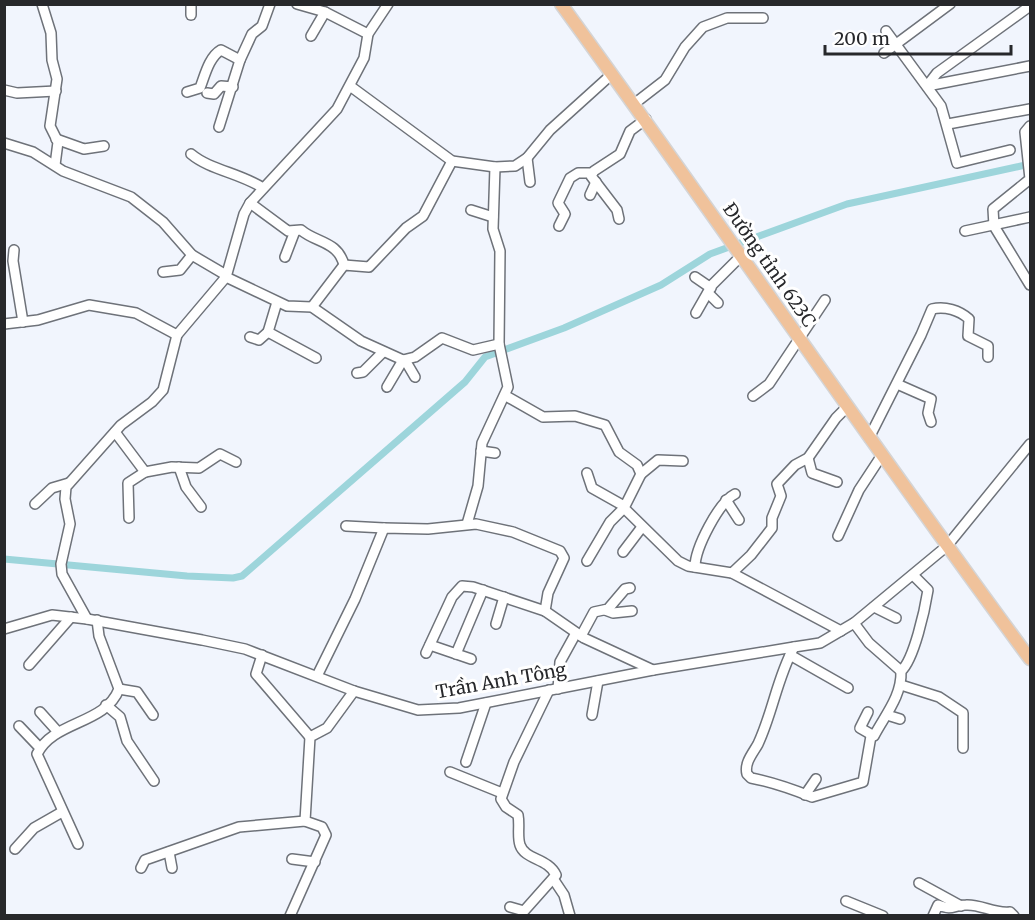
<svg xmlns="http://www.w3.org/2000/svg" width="1035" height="920" font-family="Merriweather,serif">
<rect width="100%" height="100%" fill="#f1f5fd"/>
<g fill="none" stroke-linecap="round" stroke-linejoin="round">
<!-- canal -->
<polyline stroke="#9dd5db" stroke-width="7" points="4,559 187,576 233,578 242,576 465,382 485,357 564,328 661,285 710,254 847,204 1030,164"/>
<defs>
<g id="minor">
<polyline points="42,4 51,33 52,60 57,79 50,126 58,142 55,165"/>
<polyline points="297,4 325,12 368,34"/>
<polyline points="191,15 191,4"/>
<polyline points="886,31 941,106 957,163 1010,150"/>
<polyline points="311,36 325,12"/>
<polyline points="884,53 950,4"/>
<polyline points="350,86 452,161 495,167 515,166 527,158 550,130 612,74"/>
<polyline points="927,86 937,73 1030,6"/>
<polyline points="927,86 1030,66"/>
<polyline points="4,90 17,93 56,91"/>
<path d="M187 92 200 88C205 75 209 57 221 50L240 60"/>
<polyline points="207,93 214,94 221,86 233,87"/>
<polyline points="634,104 665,80 685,47 703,27 727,18 763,18"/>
<polyline points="948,124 1030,109"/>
<polyline points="1030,126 1025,132 1030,179 993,209 994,226 1030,285"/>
<polyline points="219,127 240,60 252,34 262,26 270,4"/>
<polyline points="56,139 84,149 104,146"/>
<polyline points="4,143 33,152 63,171 131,197 163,222 192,255 226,275"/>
<path d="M191 154C210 170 240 173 263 188"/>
<polyline points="527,158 530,182"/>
<polyline points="590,195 596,182"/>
<path d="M250 203 288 231 301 230C316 243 338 241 344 265"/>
<polyline points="471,210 493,217"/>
<polyline points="619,219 617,210 591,176 594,171 620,154 630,131 646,119"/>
<polyline points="559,226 565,214 558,203 570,178 578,173 592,173"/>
<polyline points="965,231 1030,217"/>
<polyline points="14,250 13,261 23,322"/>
<polyline points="285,257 295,231"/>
<polyline points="163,272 180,270 192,255"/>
<polyline points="226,277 287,306 312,307 361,341 403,360 415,357 442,338 473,350 499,344"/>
<polyline points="695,277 711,288"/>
<polyline points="708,293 718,303"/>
<polyline points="277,302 268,332 316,358"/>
<polyline points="312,307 344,265 369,267 406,228 423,216 452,161"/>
<polyline points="696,313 712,285 740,257"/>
<polyline points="4,324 38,320 89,305 136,313 177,335"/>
<polyline points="250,337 259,340 268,332"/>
<polyline points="405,360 415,377"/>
<polyline points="357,373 363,372 382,353"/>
<polyline points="897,384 931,399 928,413 931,422"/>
<polyline points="387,387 403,360"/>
<polyline points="506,396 543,417 575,416 605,425 619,452 637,465 641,474 624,508 678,561 688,566 732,573 841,631"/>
<polyline points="753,396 769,384 825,300"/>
<polyline points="115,432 145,472 172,467 199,468 220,454 236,462"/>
<path d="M869 438 921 335 932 309C945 306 959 310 969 319L968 336 988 346V357"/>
<polyline points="481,451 495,453"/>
<polyline points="808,458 812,473 837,482"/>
<polyline points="179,467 186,487 201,507"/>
<polyline points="587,473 592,488 624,506"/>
<polyline points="641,474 658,460 683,461"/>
<polyline points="726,500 739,520"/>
<polyline points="35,504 52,488 69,483"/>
<polyline points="129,518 128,483 145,472"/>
<polyline points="467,524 478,486 482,443 508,387 499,344 500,251 493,229 495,167"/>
<polyline points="346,526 384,528"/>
<polyline points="838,536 859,490 882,455"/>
<polyline points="623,552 642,527"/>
<polyline points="587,561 610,522 624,508"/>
<path d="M695 567C695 548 719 502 735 494"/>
<polyline points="732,573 751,555 772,528 772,518 781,496 777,484 795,465 808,458 836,418 847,407"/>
<polyline points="874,607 896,618"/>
<polyline points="605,610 613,613 632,611"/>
<polyline points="87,619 62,574 61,564 70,524 65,499 66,487 121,425 152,402 163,390 177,335 226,277 244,214 250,203 337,109 364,58 368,34 388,4"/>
<polyline points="854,623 869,643 901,671"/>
<polyline points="496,624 504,597"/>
<polyline points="4,629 52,615 87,619 202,640 245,649 354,691 418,710 459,708 653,670 794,647 820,643 854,623 947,546 1030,444"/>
<polyline points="581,636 594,612 608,609 625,589 630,588"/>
<polyline points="430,645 471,659"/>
<path d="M794 647C777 678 773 712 758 744 753 753 744 763 747 774L751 778C772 782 792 789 812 797L863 782 871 736"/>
<polyline points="426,653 452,597 462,586 473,587 545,611"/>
<polyline points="456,654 483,590"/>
<polyline points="262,655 256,674 310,737"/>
<polyline points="790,655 848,688"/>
<polyline points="29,665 71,617"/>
<polyline points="317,676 355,599 384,528 428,529 476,524 513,532 560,551 564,558 548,593 545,611 584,638 653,670"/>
<polyline points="901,685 939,697 963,713 963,748"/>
<polyline points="119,689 137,692 153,715"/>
<polyline points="558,689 560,662 576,633"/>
<polyline points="106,705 120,717 127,741 154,781"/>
<polyline points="40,712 58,732"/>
<path d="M868 712 860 728 874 736C885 715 902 696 901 671 914 660 925 609 928 590L913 575"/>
<polyline points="592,715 598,681"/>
<polyline points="887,715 900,719"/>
<polyline points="19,726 40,748"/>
<polyline points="466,762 486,703"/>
<polyline points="450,772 502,793"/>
<polyline points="805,795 816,779"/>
<path d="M78 844 37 754C54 720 105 725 119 689L99 636 97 620"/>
<polyline points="15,849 34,828 62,812"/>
<polyline points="169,852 172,868"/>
<polyline points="292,859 315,862"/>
<polyline points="141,868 145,860 239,827 305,821"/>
<polyline points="554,880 564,895 570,916"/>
<polyline points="919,883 961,906"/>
<polyline points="846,901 883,916"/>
<path d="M510 907 524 911 556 875C548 858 525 860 520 845 517 836 520 825 518 815L506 807 501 799 514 762 549 690"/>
<polyline points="290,916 326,835 322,827 305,821 310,737 327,728 354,691"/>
<path d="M933 916 938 905C954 911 952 905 966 905 981 904 994 914 1010 912L1014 916"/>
</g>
<path id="major" d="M561 4C719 221 870 443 1030 659"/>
</defs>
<!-- minor casing -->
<use href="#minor" stroke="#6e7279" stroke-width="12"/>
<!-- major casing -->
<use href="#major" stroke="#d4d4d5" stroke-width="15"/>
<!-- minor -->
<use href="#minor" stroke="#fff" stroke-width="9"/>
<!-- major -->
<use href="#major" stroke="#f0c29b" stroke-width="12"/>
</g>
<g text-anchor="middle" stroke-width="6" stroke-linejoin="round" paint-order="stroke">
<!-- street labels -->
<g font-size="18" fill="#27282b" stroke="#fff">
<text transform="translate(769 265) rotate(55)" y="6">Đường tỉnh 623C</text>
<text transform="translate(501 681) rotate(-10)" y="6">Trần Anh Tông</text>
</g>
</g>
<!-- border -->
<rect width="1035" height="920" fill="none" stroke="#27282b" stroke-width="12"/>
<!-- scale -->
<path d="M825 45v9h186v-9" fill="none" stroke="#27282b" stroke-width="3"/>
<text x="834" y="45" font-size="18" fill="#27282b" stroke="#ffffff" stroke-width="4.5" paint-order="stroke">200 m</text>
</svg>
